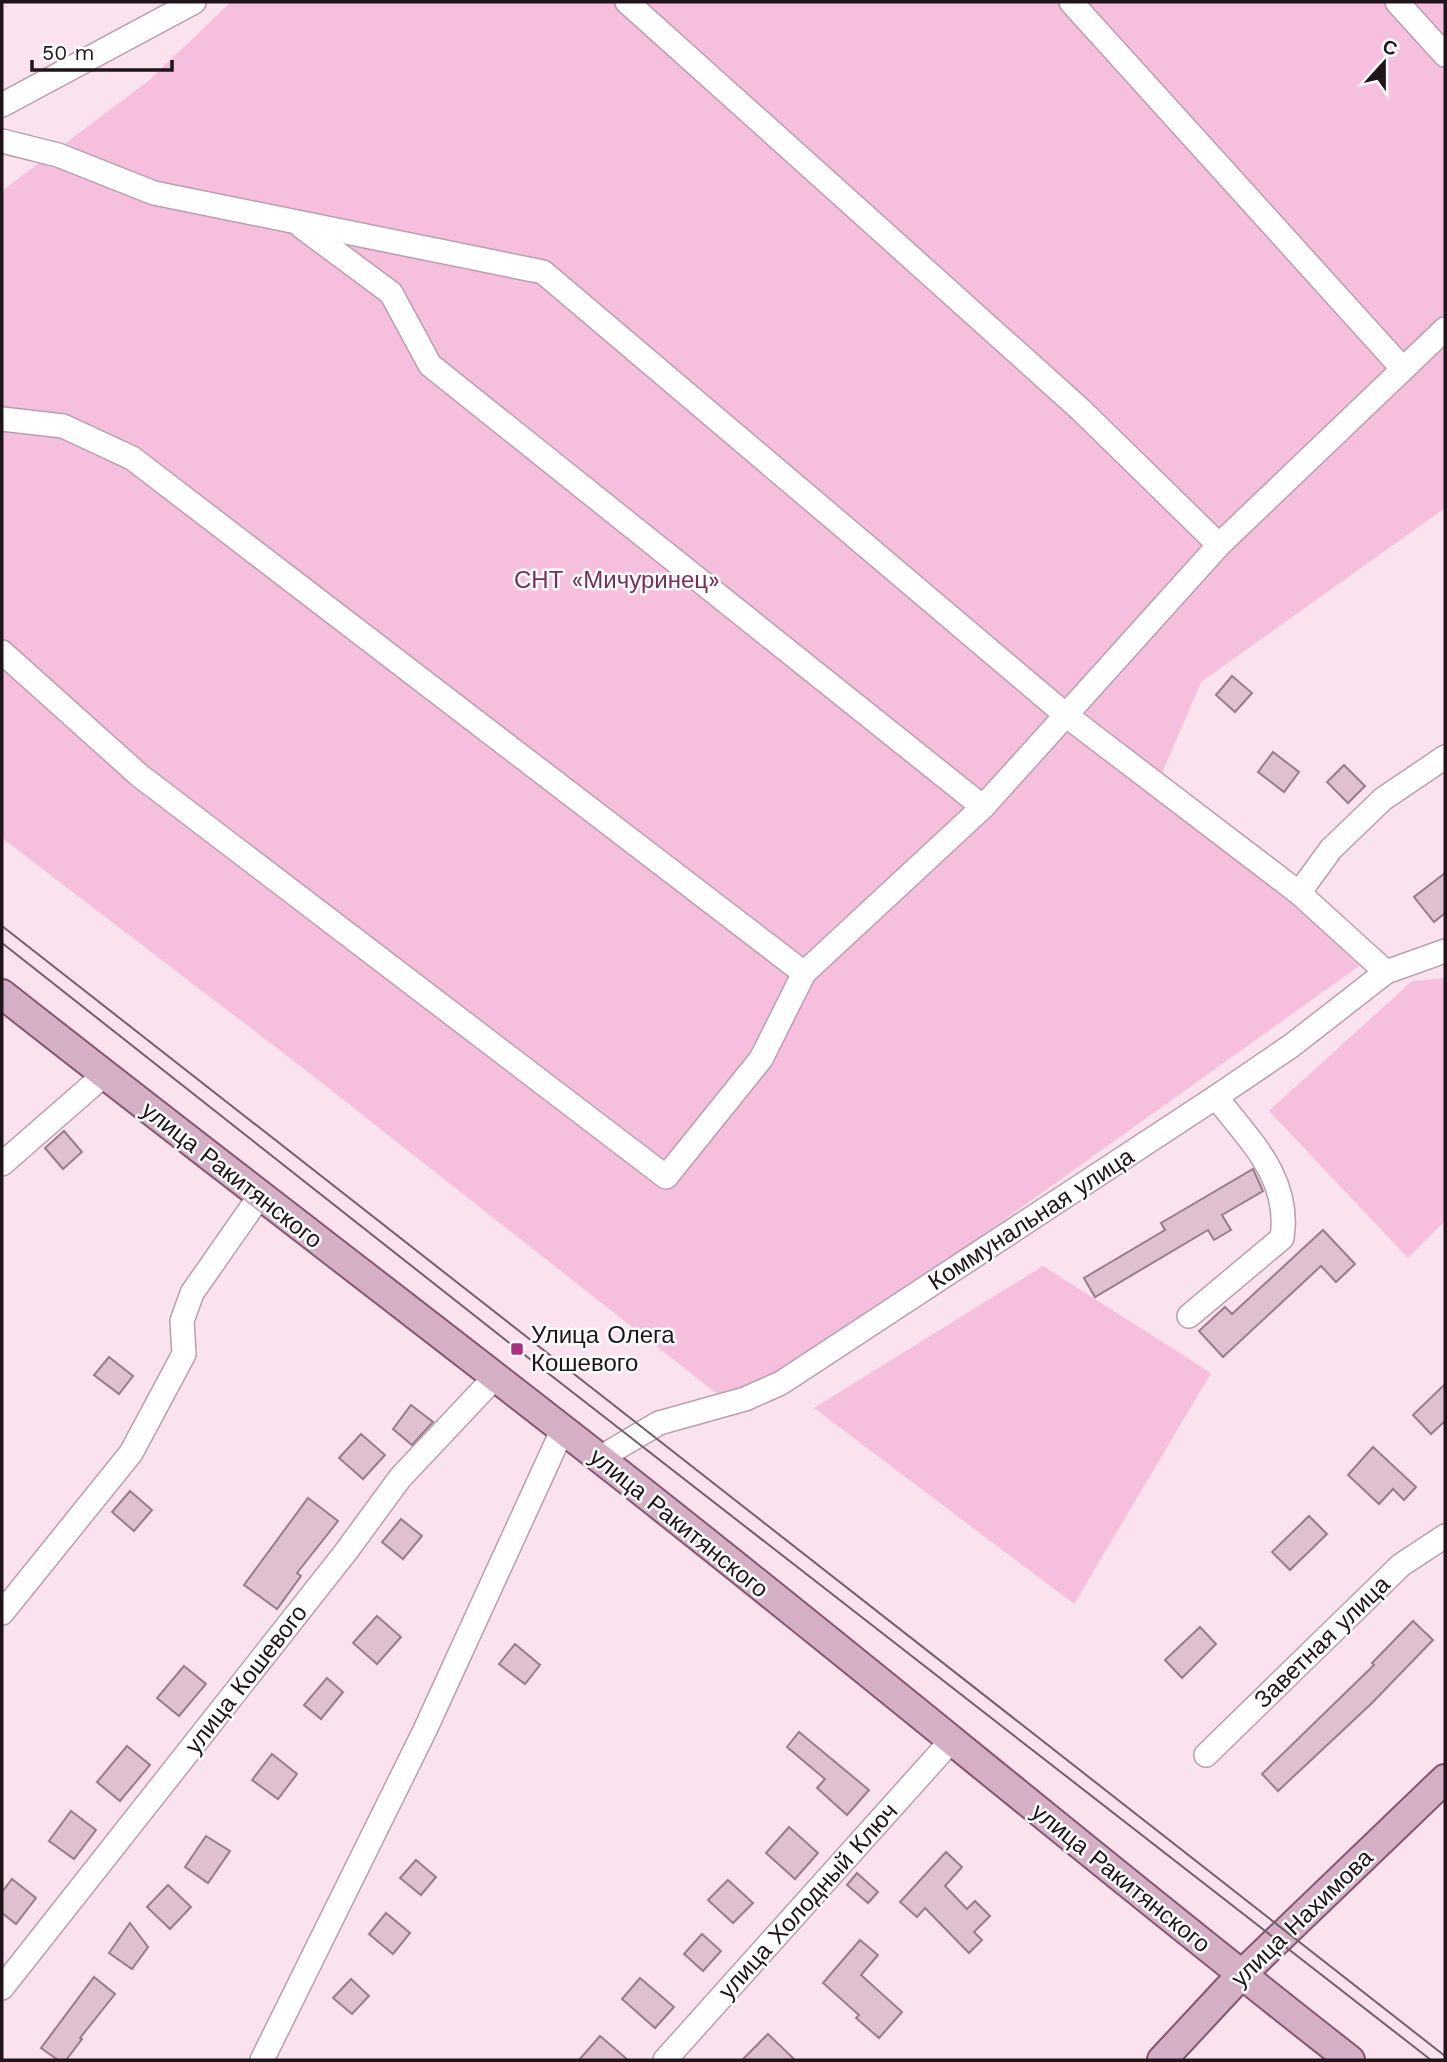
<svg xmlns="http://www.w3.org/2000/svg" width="1447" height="2062" font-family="'Work Sans',sans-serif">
<rect width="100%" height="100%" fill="#fbe2ef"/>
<!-- green -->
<g fill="#f5bfdd">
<polygon points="231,2 1445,2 1445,508 1201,682 1162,773 1359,966 791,1372 756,1385 716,1393 303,1068 2,838 2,191 147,82"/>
<polygon points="1445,978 1445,1221 1408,1258 1269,1111 1412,981"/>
<polygon points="1043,1266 1211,1373 1074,1604 814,1408"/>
</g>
<!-- building -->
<g fill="#dfc0d0" stroke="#987c8b" stroke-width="2">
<polygon points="1232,676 1252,693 1235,712 1216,695"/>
<polygon points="1273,752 1299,772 1284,792 1258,772"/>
<polygon points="1344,765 1365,786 1348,803 1327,782"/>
<polygon points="1445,873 1445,913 1434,922 1414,897"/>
<polygon points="64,1131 82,1152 63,1169 45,1148"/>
<polygon points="1253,1169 1263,1191 1222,1215 1231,1230 1214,1240 1208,1230 1095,1297 1084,1278 1165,1230 1161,1223"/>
<polygon points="1323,1230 1355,1264 1336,1282 1321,1266 1223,1357 1199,1331 1225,1307 1232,1314"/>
<polygon points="109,1357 133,1376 119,1394 94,1375"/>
<polygon points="1445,1384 1445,1421 1431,1434 1413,1415"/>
<polygon points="411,1405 433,1422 412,1445 393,1429"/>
<polygon points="361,1434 385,1455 363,1479 339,1458"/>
<polygon points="1373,1447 1416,1487 1404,1500 1393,1489 1379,1504 1348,1475"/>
<polygon points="130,1491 152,1510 134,1531 112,1512"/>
<polygon points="308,1498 338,1521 297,1573 301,1576 277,1609 244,1585"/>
<polygon points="1309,1516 1327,1534 1290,1570 1272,1552"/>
<polygon points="401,1519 422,1536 403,1559 382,1542"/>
<polygon points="377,1616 401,1637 377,1664 353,1643"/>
<polygon points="1413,1621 1433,1640 1371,1704 1278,1791 1262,1774 1374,1665 1372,1663"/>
<polygon points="1200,1627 1216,1644 1182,1678 1165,1660"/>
<polygon points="515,1644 540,1665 525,1684 499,1664"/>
<polygon points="184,1666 206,1684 179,1716 157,1698"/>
<polygon points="327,1678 343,1692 321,1719 304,1705"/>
<polygon points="799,1732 869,1790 847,1815 817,1788 825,1779 787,1747"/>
<polygon points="127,1746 150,1765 120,1801 97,1782"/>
<polygon points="272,1754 297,1774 278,1799 252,1780"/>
<polygon points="71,1811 96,1830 74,1859 49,1841"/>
<polygon points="789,1827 818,1853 795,1879 766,1853"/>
<polygon points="206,1836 230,1851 208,1883 185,1867"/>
<polygon points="946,1852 962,1867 945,1886 967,1909 975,1901 990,1916 974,1932 982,1940 969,1953 925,1908 917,1917 900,1902"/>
<polygon points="416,1860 436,1877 421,1895 400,1878"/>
<polygon points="857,1873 878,1892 868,1903 847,1885"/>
<polygon points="12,1879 36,1898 16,1924 2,1913 2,1892"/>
<polygon points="728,1880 753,1903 733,1923 708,1900"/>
<polygon points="168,1885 191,1907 170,1929 147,1907"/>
<polygon points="386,1913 410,1933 393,1954 369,1934"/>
<polygon points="130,1923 148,1947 132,1969 109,1953"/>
<polygon points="702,1934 721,1951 703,1971 684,1954"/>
<polygon points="860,1940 878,1955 861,1975 902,2012 879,2038 856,2018 859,2015 823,1983"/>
<polygon points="94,1977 115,1994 80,2038 82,2039 66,2060 58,2060 41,2048"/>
<polygon points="640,1978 674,2007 655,2028 622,1999"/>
<polygon points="351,1979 369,1996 352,2014 333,1998"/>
<polygon points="768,2034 795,2060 742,2060"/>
<polygon points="600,2036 628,2060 579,2060"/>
</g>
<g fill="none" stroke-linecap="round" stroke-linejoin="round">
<defs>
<g id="minor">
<polyline points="627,2 1081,410 1219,545"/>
<polyline points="1071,2 1403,369"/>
<polyline points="1397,2 1445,55"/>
<polyline points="2,105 194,2"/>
<polyline points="2,141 58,155 154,193 543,272 1067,716 1299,893 1386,972"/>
<polyline points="302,227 391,293 430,365 983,807"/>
<polyline points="2,419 63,426 132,458 804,973"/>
<polyline points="2,652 139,775 666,1177 761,1059 804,973 983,807 1219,545 1445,329"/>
<polyline points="1299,893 1331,849 1383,799 1445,757"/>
<polyline points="2,1164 104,1075"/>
<path d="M1189 1316 1282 1238C1291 1178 1250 1141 1216 1097"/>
<polyline points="600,1458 659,1423 745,1399 781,1383 1216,1097 1291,1046 1386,972 1445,951"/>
<polyline points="2,1613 131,1453 184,1354 182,1321 192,1293 259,1197"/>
<polyline points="1206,1755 1401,1565 1445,1536"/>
<polyline points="2,1988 345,1553 400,1478 496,1376"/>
<polyline points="262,2060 425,1730 562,1431"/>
<polyline points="665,2060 951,1741"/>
</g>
<g id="major">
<path d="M2 994C201 1151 403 1304 602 1460 854 1657 1098 1863 1350 2060"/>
<polyline points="1162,2060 1241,1975 1445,1779"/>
</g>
</defs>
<!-- minor casing -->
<use href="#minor" stroke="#bb9eae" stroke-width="26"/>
<!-- major casing -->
<use href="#major" stroke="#835670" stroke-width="32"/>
<!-- minor -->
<use href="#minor" stroke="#fff" stroke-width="23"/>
<!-- major -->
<use href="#major" stroke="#d5afc5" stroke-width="28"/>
<!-- tram -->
<g stroke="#706068" stroke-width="2">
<polyline points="2,926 1445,2056"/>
<polyline points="2,943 517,1349 1431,2060"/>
</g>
</g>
<!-- markers -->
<rect fill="#ac2f81" stroke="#fff" stroke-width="2.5" x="510" y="1342" width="14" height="14" rx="3.5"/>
<g text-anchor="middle" stroke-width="5" stroke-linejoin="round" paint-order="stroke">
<!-- park labels -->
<g font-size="24" fill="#792d5d" stroke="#fff">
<text x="617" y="588">СНТ «Мичуринец»</text>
</g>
<!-- street labels -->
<g font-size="24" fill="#1f141a" stroke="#fff">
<text transform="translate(232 1175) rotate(38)" y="8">улица Ракитянского</text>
<text transform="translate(1031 1219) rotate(-33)" y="8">Коммунальная улица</text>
<text transform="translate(679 1523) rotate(39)" y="8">улица Ракитянского</text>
<text transform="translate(1322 1642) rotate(-44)" y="8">Заветная улица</text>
<text transform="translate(246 1679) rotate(-52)" y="8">улица Кошевого</text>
<text transform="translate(1121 1878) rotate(39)" y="8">улица Ракитянского</text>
<text transform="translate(808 1901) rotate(-48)" y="8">улица Холодный Ключ</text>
<text transform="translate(1302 1918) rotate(-44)" y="8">улица Нахимова</text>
</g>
<!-- poi labels -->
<g font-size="24" fill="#1f141a" stroke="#fff" text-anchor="start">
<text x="531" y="1343">Улица Олега<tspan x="531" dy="28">Кошевого</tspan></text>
</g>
</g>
<!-- border -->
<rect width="1447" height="2062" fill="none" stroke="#1f141a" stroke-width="7"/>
<!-- north arrow -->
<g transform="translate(1384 63) rotate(21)" stroke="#ffffff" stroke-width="5" paint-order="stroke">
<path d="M0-5L12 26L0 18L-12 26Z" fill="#1f141a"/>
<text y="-10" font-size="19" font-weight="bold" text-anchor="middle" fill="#1f141a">С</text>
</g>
<!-- scale -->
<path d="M32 60v10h140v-10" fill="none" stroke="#1f141a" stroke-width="3.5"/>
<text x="42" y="60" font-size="21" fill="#1f141a" stroke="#ffffff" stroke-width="5" paint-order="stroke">50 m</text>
</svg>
